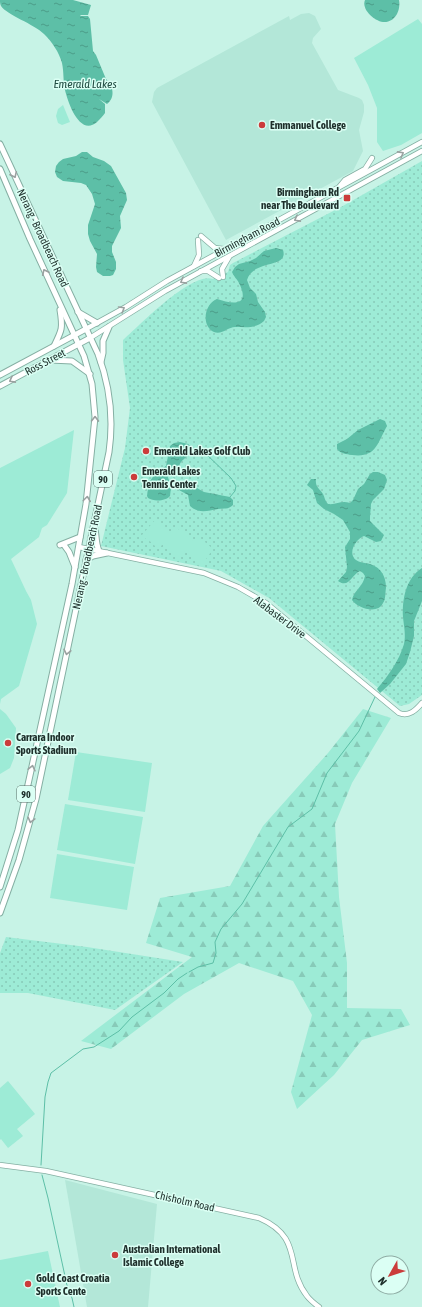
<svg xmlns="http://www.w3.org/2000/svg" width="422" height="1307" font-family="'Asap Condensed',sans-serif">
<defs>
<pattern id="grass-dots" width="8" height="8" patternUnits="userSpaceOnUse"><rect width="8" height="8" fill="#9debd6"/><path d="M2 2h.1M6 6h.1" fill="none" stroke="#87cab8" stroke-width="1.8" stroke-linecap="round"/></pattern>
<pattern id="forest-firs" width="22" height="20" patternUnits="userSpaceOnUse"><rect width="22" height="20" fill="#9debd6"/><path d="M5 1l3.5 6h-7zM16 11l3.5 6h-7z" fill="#87cab8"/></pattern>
<pattern id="water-ripples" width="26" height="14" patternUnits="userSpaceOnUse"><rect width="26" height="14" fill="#5dbfa7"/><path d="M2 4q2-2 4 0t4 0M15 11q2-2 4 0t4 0" fill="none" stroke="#4c9c88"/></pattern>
</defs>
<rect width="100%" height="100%" fill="#c7f3e6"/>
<!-- built -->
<g fill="#b3e7d8">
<polygon points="309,13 315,16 321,29 313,38 312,43 338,90 359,98 362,100 364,105 364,112 359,130 363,151 353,171 226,240 152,102 154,92 157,88 289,16 290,20 301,14"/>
<polygon points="65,1180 157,1204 148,1307 87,1307"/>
</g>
<!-- grass -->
<g fill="url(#grass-dots)">
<path d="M422 161V695L409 704 400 706 269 598 221 571 101 546 125 448 130 408 123 360V340C140 325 192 271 213 279L228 272 230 265 233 263 341 207Z"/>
<polygon points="6,937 87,947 183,962 115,1010 28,993 0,993 0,953"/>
</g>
<!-- forest -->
<polygon fill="url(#forest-firs)" points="363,709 391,718 352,783 335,824 339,897 347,963 347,1008 401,1009 410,1025 362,1040 334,1075 297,1109 291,1092 312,1015 293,981 239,963 184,994 111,1049 81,1041 192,957 146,943 160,898 230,886 263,826 328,753"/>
<!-- park -->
<g fill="#9debd6">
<polygon points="418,19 422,24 422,133 401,145 383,151 377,142 377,108 368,85 354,58"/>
<polygon points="63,105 70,122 62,125 58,123 56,116 58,109"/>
<polygon points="74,430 67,493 47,525 42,528 39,537 11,559 26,591 31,600 37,624 19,686 1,699 0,704 0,468"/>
<polygon points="155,520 157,520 171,533 177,528 193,541 198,536 213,549 202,565 200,565 185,551 181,556 178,557 163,544 158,549 151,542 143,537 142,535"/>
<polygon points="0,709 6,714 16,728 14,758 10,768 0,774"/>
<polygon points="76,752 152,763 145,812 68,800"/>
<polygon points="65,804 143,817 135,864 57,850"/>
<polygon points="57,854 134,867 127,910 50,898"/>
<polygon points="8,1081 35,1114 17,1129 23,1136 8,1148 1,1139 0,1140 0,1088"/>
<polygon points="48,1251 60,1307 0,1307 0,1260"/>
</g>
<!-- water -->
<g fill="url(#water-ripples)">
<path d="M0 0H73L91 5 88 15H81L80 16H88L90 19 93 51 96 55 106 79C113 86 116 97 107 104L99 99 105 104V113C103 116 100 119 97 122 80 137 68 103 65 90 63 82 64 72 62 63 59 52 52 42 44 34 34 24 7 15 1 6 0 4 0 2 0 0Z"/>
<path d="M365 0H399C401 10 395 23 383 22 374 21 361 9 365 0Z"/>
<polygon points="82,152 87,152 93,157 104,161 111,166 126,193 127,200 120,216 121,228 112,246 112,252 116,262 116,269 113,275 110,276 103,276 97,272 96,267 97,254 90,241 88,234 88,225 95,204 92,194 86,185 81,183 63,181 57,177 55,172 56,166 59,162 63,159 76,156"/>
<path d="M276 248 283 250C289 269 253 259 247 280L250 288 256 294 258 302 265 312 266 317 264 321C255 329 246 327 235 327 228 327 222 335 214 332 201 326 204 304 217 299 232 304 251 307 239 283 237 279 234 277 232 272L235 267 239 264 250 261 256 258 264 251Z"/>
<path d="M380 419 385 421 387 426C377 444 376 458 352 455 346 454 341 454 337 449V444L347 439 358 430Z"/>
<path d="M180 442 188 444 194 449C187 460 178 458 179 472L177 473 170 472 167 474 171 487 170 496C166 501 154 502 148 498L147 496C150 476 152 477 166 466L170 446 174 443Z"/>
<path d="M373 472H378L385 475 387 480 384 489 373 500 371 504 370 517V521L384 535 381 541 376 542 364 536C356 539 347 553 356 560 359 562 361 562 365 563 379 565 386 574 386 588 385 593 386 599 383 603 378 615 357 608 352 600 354 590 363 587 365 576L363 573 360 571C352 574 349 589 338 581L346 572 347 567 345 547 350 539V532L343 520 334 514 324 509 317 503 313 490 307 485 311 479H316C315 487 319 488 323 494 325 498 325 501 328 504 337 505 341 500 350 503L353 500 358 489 364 484 370 474Z"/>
<path d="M184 483H188L204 492 230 497 233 500V505C228 510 224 508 218 509 207 511 199 514 190 506L188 495 179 490 180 485Z"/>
<path d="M422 568V601L414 621V636L410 652 406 664 390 684 380 693 377 689C388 676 399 661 404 644 406 635 404 627 403 617 402 599 406 578 422 568Z"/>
</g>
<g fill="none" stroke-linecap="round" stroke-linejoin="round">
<!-- stream -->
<g stroke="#5dbfa7" stroke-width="1">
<polyline points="194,449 204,452 231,478 236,486 235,491 230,497"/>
<polyline points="189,972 198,967 213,963 216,953 215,942 221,929 242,904 288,827 312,809 327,773 359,731 375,697"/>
<polyline points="41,1165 45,1097 48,1082 51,1073 83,1049 94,1047 119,1031 132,1017 164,993 178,979 187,973"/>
<polyline points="42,1175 48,1198 68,1290 72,1298 74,1307"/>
</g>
<defs>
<g id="secondary">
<polyline points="340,186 345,180 365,169 372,158"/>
<polyline points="201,236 215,248 224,249"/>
<polyline points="194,266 199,255 198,240"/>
<polyline points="201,271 208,271 219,278"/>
<polyline points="223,277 222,269 229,257"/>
<polyline points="86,329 126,307 167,281 422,142"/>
<polyline points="90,338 165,291 422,151"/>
<path d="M79 547 204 573 238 587 266 603 399 713C409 717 416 710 422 703"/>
<path d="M0 1165 46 1171 259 1218C305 1238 284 1267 307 1296 310 1300 315 1304 319 1307"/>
</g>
<g id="primary">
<path d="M0 144 98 354C110 386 114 417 109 452L36 799 19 860 0 913"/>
<polyline points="0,169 30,239 84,356 92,384 95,417 86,504 72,584 18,830 0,887"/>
<polyline points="78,312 97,323"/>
<path d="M54 346C62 330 63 328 60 310"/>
<polyline points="50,360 72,361 90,374"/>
<polyline points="101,362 103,353 103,341 109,327"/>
<polyline points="0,375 86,329"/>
<polyline points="0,386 90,338"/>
<path d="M94 525C97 534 95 542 99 551"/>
<polyline points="60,545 80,537"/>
<polyline points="64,545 69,552 75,567"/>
<polyline points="86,560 93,556 107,553"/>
</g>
</defs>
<!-- secondary casing -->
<use href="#secondary" stroke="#85afa3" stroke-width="6"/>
<!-- primary casing -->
<use href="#primary" stroke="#85afa3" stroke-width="7"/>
<!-- secondary -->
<use href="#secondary" stroke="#fff" stroke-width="4.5"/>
<!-- primary -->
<use href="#primary" stroke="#fff" stroke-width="5"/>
</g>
<!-- one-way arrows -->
<defs><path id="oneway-chevron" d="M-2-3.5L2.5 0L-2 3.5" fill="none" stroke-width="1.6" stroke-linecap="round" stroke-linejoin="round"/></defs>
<g stroke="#9aa1a0">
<use href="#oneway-chevron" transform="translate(401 154) rotate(-29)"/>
<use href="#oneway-chevron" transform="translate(14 175) rotate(65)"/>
<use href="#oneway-chevron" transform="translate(297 219) rotate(152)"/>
<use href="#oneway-chevron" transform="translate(45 272) rotate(-115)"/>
<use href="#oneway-chevron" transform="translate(183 281) rotate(151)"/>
<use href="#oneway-chevron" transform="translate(122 309) rotate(-31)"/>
<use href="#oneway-chevron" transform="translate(12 380) rotate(152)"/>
<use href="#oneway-chevron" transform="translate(95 419) rotate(-89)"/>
<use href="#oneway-chevron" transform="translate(87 499) rotate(-83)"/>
<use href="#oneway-chevron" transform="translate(67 652) rotate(102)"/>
<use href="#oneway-chevron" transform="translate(32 768) rotate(-77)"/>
<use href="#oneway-chevron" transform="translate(31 820) rotate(104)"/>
</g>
<!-- markers -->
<g fill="#cb3c3b" stroke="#dbfff4" stroke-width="1.5">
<circle cx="262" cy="125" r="4"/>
<rect x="343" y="194" width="8" height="8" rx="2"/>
<circle cx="146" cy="451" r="4"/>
<circle cx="134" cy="477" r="4"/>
<circle cx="8" cy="743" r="4"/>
<circle cx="115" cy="1255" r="4"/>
<circle cx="28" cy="1284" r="4"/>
</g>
<g text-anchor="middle" stroke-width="3" stroke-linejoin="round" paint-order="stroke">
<!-- shield labels -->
<g fill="#dbfff4" stroke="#576d67" stroke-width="1">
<rect x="94" y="471" width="18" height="16" rx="3"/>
<rect x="17" y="786" width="18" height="16" rx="3"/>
</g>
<g font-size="10" font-weight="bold" fill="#1e2f2b">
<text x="103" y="483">90</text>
<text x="26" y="798">90</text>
</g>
<!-- poi labels -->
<g font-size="11" font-weight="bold" fill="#1e2f2b" stroke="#dbfff4" text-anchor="start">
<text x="270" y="129">Emmanuel College</text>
<text x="339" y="196" text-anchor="end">Birmingham Rd<tspan x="339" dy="13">near The Boulevard</tspan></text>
<text x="154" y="455">Emerald Lakes Golf Club</text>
<text x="142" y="475">Emerald Lakes<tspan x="142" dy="13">Tennis Center</tspan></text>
<text x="16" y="741">Carrara Indoor<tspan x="16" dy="13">Sports Stadium</tspan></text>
<text x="123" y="1253">Australian International<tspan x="123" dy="13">Islamic College</tspan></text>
<text x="36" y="1282">Gold Coast Croatia<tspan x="36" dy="13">Sports Cente</tspan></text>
</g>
<!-- street labels -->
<g font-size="11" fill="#1e2f2b" stroke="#dbfff4">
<text transform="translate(247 237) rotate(-28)" y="4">Birmingham Road</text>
<text transform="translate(43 238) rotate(65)" y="4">Nerang - Broadbeach Road</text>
<text transform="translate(45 362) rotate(-28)" y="4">Ross Street</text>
<text transform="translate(87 557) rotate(-78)" y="4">Nerang - Broadbeach Road</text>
<text transform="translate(280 617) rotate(37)" y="4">Alabaster Drive</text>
<text transform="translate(185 1201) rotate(13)" y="4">Chisholm Road</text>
</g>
<!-- water labels -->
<g font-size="12" font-style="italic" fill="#214c42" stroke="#dbfff4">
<text x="85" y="88">Emerald Lakes</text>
</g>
</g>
<!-- north arrow -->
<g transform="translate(390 1275) rotate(231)"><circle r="19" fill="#dbfff4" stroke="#8faca4"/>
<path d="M0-3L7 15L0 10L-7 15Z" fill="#cb3c3b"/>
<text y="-6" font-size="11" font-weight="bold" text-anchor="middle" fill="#1e2f2b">N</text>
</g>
</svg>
